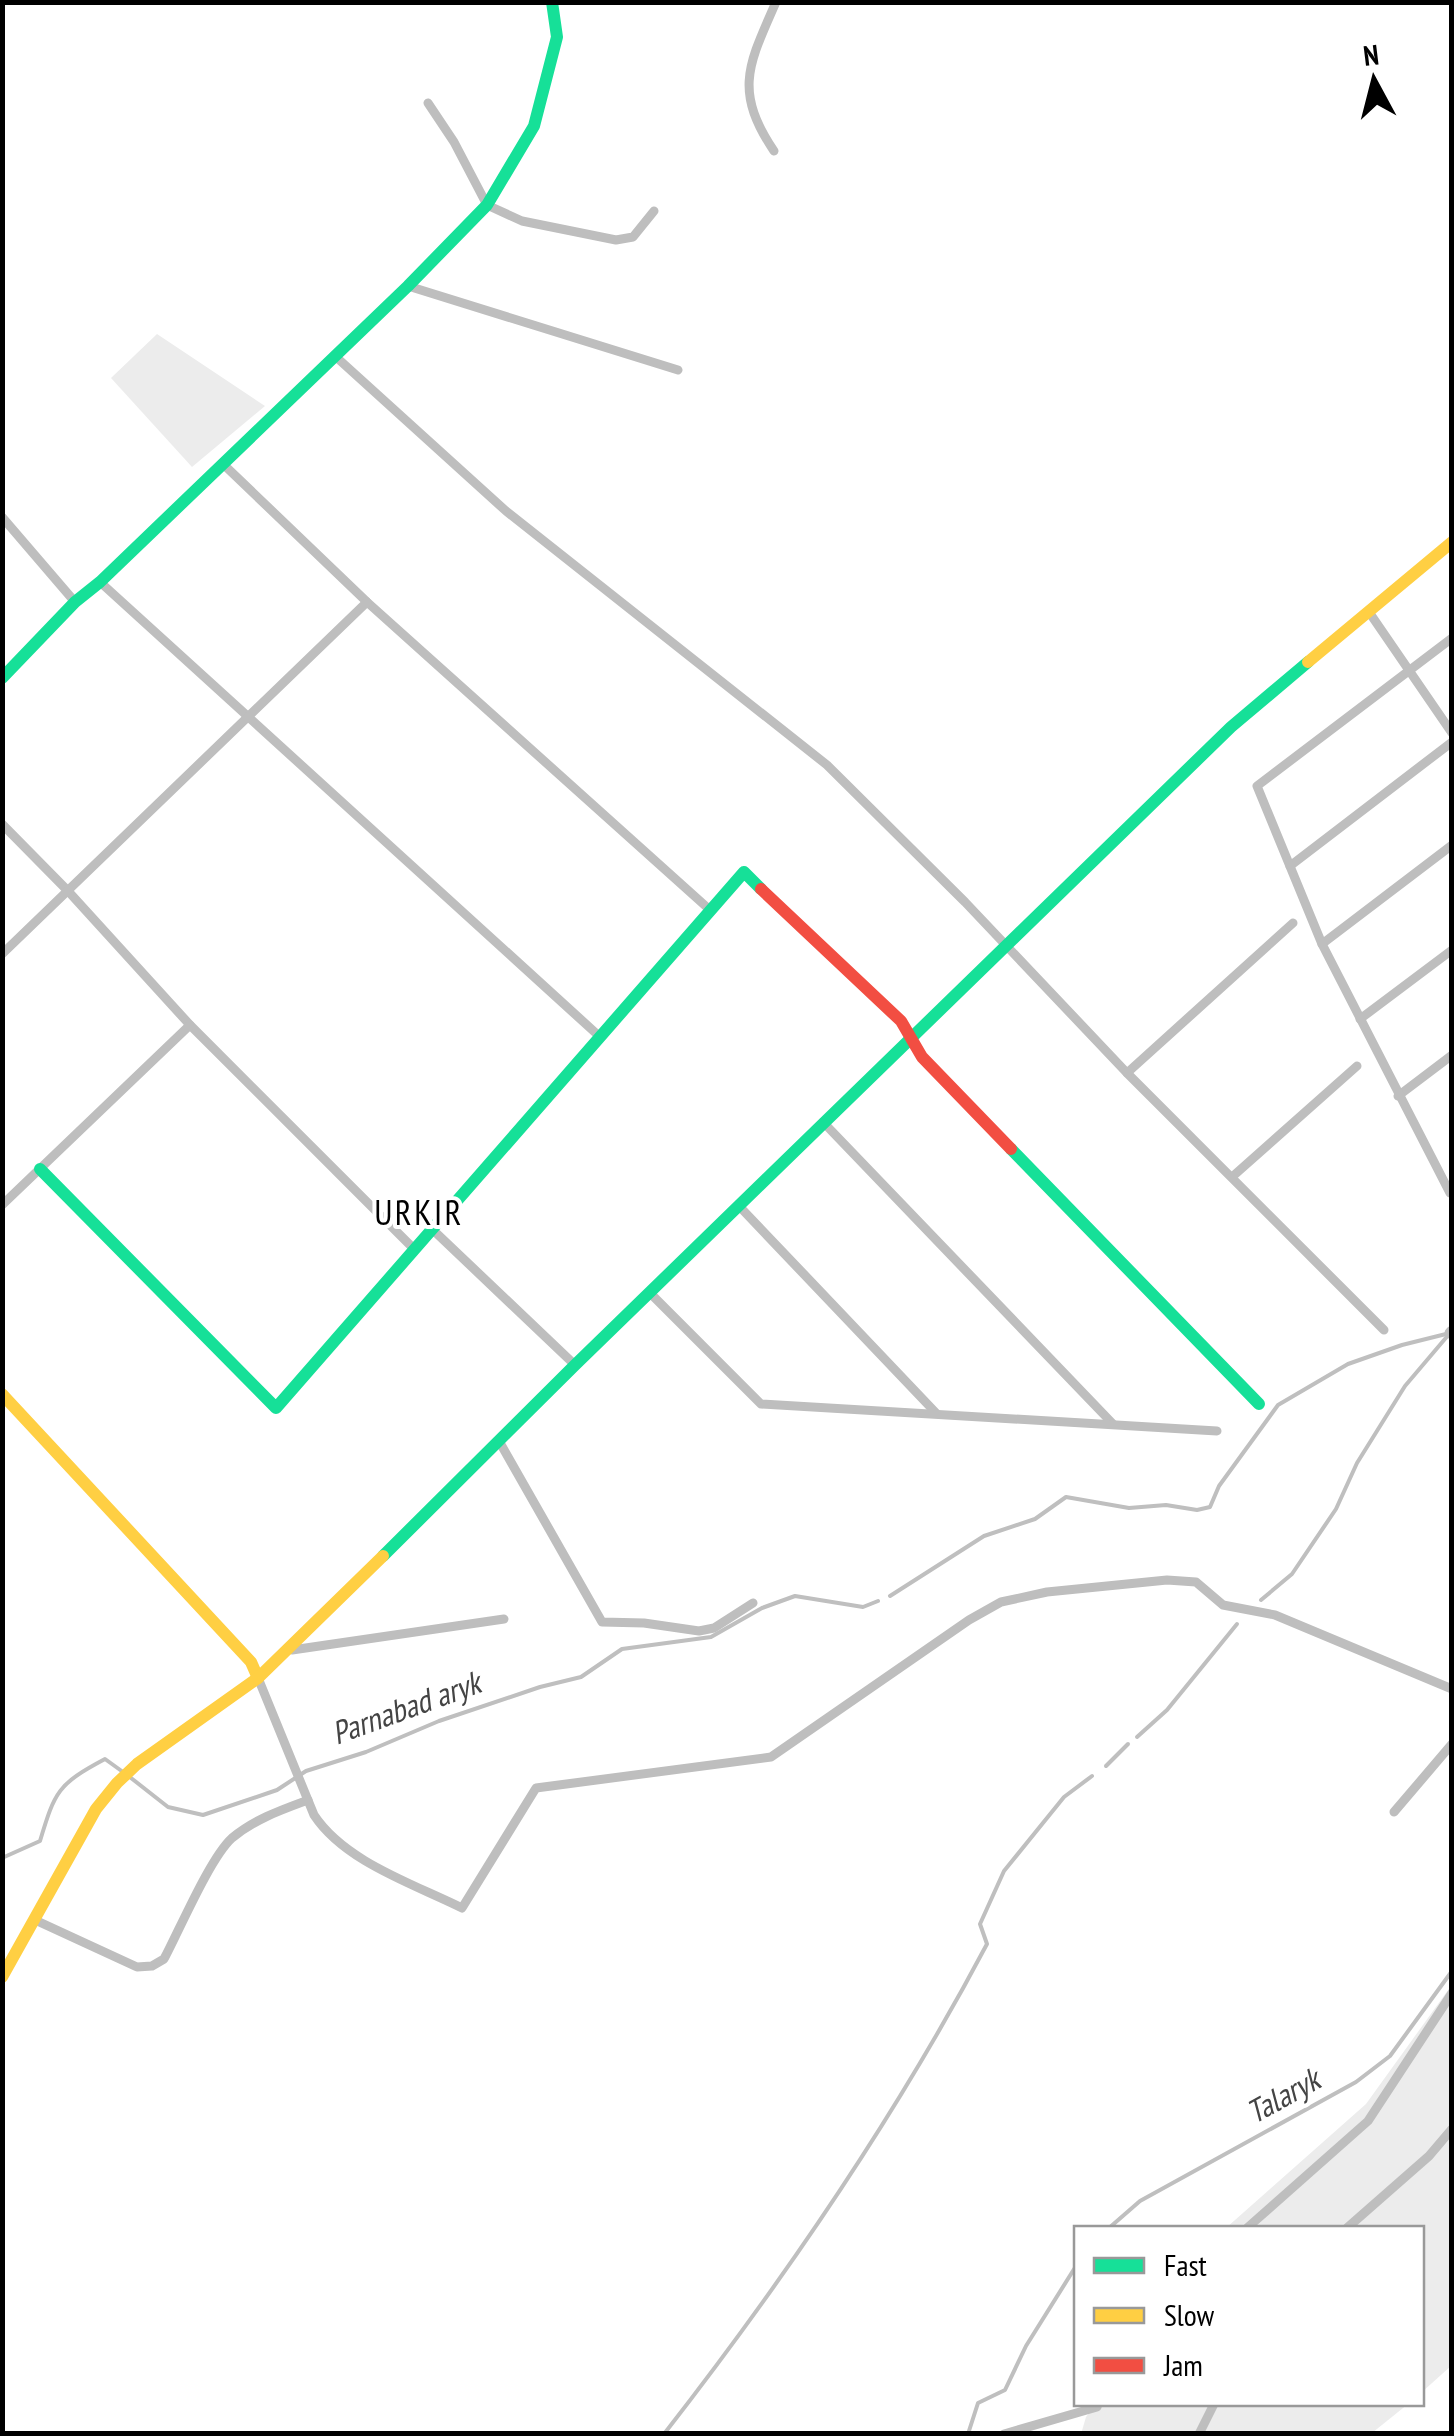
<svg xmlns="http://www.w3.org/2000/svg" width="1454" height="2436" font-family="'PT Sans Narrow',sans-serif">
<rect width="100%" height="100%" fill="#fff"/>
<!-- green -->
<g fill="#ececec">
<polygon points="157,334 265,406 192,467 111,378"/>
<polygon points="1451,1986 1451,2366 1422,2392 1422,2228 1226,2228 1366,2104"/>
<polygon points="1096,2404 1408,2404 1372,2433 1081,2434 1086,2417"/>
</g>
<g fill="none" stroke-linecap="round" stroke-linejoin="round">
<!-- stream -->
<g stroke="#bfbfbf" stroke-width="4">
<polyline points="890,1596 984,1536 1035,1519 1066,1497 1129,1508 1166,1505 1197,1510 1210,1507 1219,1486 1278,1405 1348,1364 1402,1345 1450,1333"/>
<polyline points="1261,1600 1292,1574 1336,1509 1357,1463 1405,1386 1450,1333"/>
<polyline points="1137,1737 1167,1710 1237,1624"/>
<polyline points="1106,1766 1128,1744"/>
<polyline points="131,1778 168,1807 203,1815 277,1790 306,1771 366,1752 439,1721 540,1687 581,1677 622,1649 711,1637 762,1608 795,1596 863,1607 878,1601"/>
<path d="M2 1858 40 1841C55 1791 58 1784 105 1759L123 1772"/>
<polyline points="1109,2228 1140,2201 1356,2082 1390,2056 1452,1971"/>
<path d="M664 2434C784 2280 896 2116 987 1944L980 1924 1004 1871 1064 1797 1092 1776"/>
<polyline points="968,2434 978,2403 1005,2390 1026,2346 1076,2266"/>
</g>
<!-- canal -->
<polyline stroke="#bfbfbf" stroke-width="11" points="1450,1333 1452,1331"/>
<!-- street -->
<g stroke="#bebebe" stroke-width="9">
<polyline points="428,103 454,142 487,205 522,221 616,240 633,237 654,211"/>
<path d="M774 151C733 90 749 64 776 2"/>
<polyline points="408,286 678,370"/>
<polyline points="335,356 506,511 827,765 965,902 1127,1073 1384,1330"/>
<polyline points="222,463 367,602 710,910"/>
<polyline points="2,517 75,602"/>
<polyline points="100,582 599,1036"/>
<polyline points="1369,612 1452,733"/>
<polyline points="2,824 68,891 190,1025 414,1249"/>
<polyline points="1290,866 1452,742"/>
<polyline points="1322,944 1452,845"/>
<polyline points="2,954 367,602"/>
<polyline points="1360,1019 1452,950"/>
<polyline points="1127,1073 1293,923"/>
<polyline points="1398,1096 1452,1055"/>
<polyline points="823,1122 1113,1424"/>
<polyline points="1232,1177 1357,1066"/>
<polyline points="1450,1193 1322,944 1257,786 1452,638"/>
<polyline points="2,1205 190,1025"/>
<polyline points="739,1206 936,1413"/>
<polyline points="432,1229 575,1365"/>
<polyline points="650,1293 761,1404 1217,1431"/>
<polyline points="499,1441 602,1622 644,1623 699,1631 714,1628 753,1603"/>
<polyline points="292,1650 504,1619"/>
<path d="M258 1678 314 1815C345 1862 414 1884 462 1908L536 1788 771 1757 969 1620 1001 1602 1047 1592 1167 1580 1196 1582 1223 1605 1275 1615 1452 1689"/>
<polyline points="1394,1812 1452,1744"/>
<path d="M35 1920 137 1967 152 1966 164 1959C180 1929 210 1858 232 1838 255 1819 281 1810 308 1800"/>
<polyline points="1247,2228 1368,2121 1452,1993"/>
<polyline points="1347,2228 1429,2156 1452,2129"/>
<polyline points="1004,2434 1097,2407 1098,2404"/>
<polyline points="1199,2434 1214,2404"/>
</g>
<!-- fast -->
<g stroke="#16e098" stroke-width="12">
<polyline points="2,678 75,602 100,582 408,286 487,205 534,126 557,37 552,2"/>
<polyline points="1011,1149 1259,1404"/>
<polyline points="40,1169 276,1408 744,872 761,889"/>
<polyline points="383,1556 575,1365 1231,727 1308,662"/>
</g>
<!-- slow -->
<g stroke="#ffcf43" stroke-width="12">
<polyline points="1308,662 1452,542"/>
<polyline points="2,1394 251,1662 258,1678"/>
<polyline points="2,1977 96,1809 117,1783 137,1764 258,1678 383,1556"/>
</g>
<!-- jam -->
<polyline stroke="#f24e42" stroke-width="12" points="761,889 901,1021 922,1057 1011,1149"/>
</g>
<g text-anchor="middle" stroke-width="8" stroke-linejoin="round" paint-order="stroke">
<!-- water labels -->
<g font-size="32" font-style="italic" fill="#444" stroke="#fff">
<text transform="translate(406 1708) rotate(-20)" y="11">Parnabad aryk</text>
<text transform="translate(1283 2096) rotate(-29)" y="11">Talaryk</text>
</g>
<!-- quarter labels -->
<g font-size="35" letter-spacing="2.5" fill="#000" stroke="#fff">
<text x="419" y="1225">URKIR</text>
</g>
</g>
<!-- border -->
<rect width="1454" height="2436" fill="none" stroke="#000000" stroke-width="10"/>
<!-- legend -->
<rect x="1074" y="2226" width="350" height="180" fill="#ffffff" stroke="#999999" stroke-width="2.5"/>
<rect x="1094" y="2258" width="50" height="15" fill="#16e098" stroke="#999999" stroke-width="2.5"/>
<text x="1164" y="2276" font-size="30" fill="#000000">Fast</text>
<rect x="1094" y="2308" width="50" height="15" fill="#ffcf43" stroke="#999999" stroke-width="2.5"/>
<text x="1164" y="2326" font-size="30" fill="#000000">Slow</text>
<rect x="1094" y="2358" width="50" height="15" fill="#f24e42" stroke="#999999" stroke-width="2.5"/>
<text x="1164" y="2376" font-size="30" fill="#000000">Jam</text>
<!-- north arrow -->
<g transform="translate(1374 80) rotate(353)" stroke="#ffffff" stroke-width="8" paint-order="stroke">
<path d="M0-8L18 38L0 25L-18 38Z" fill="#000000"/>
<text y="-15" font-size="28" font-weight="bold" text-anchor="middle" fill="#000000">N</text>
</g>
</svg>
